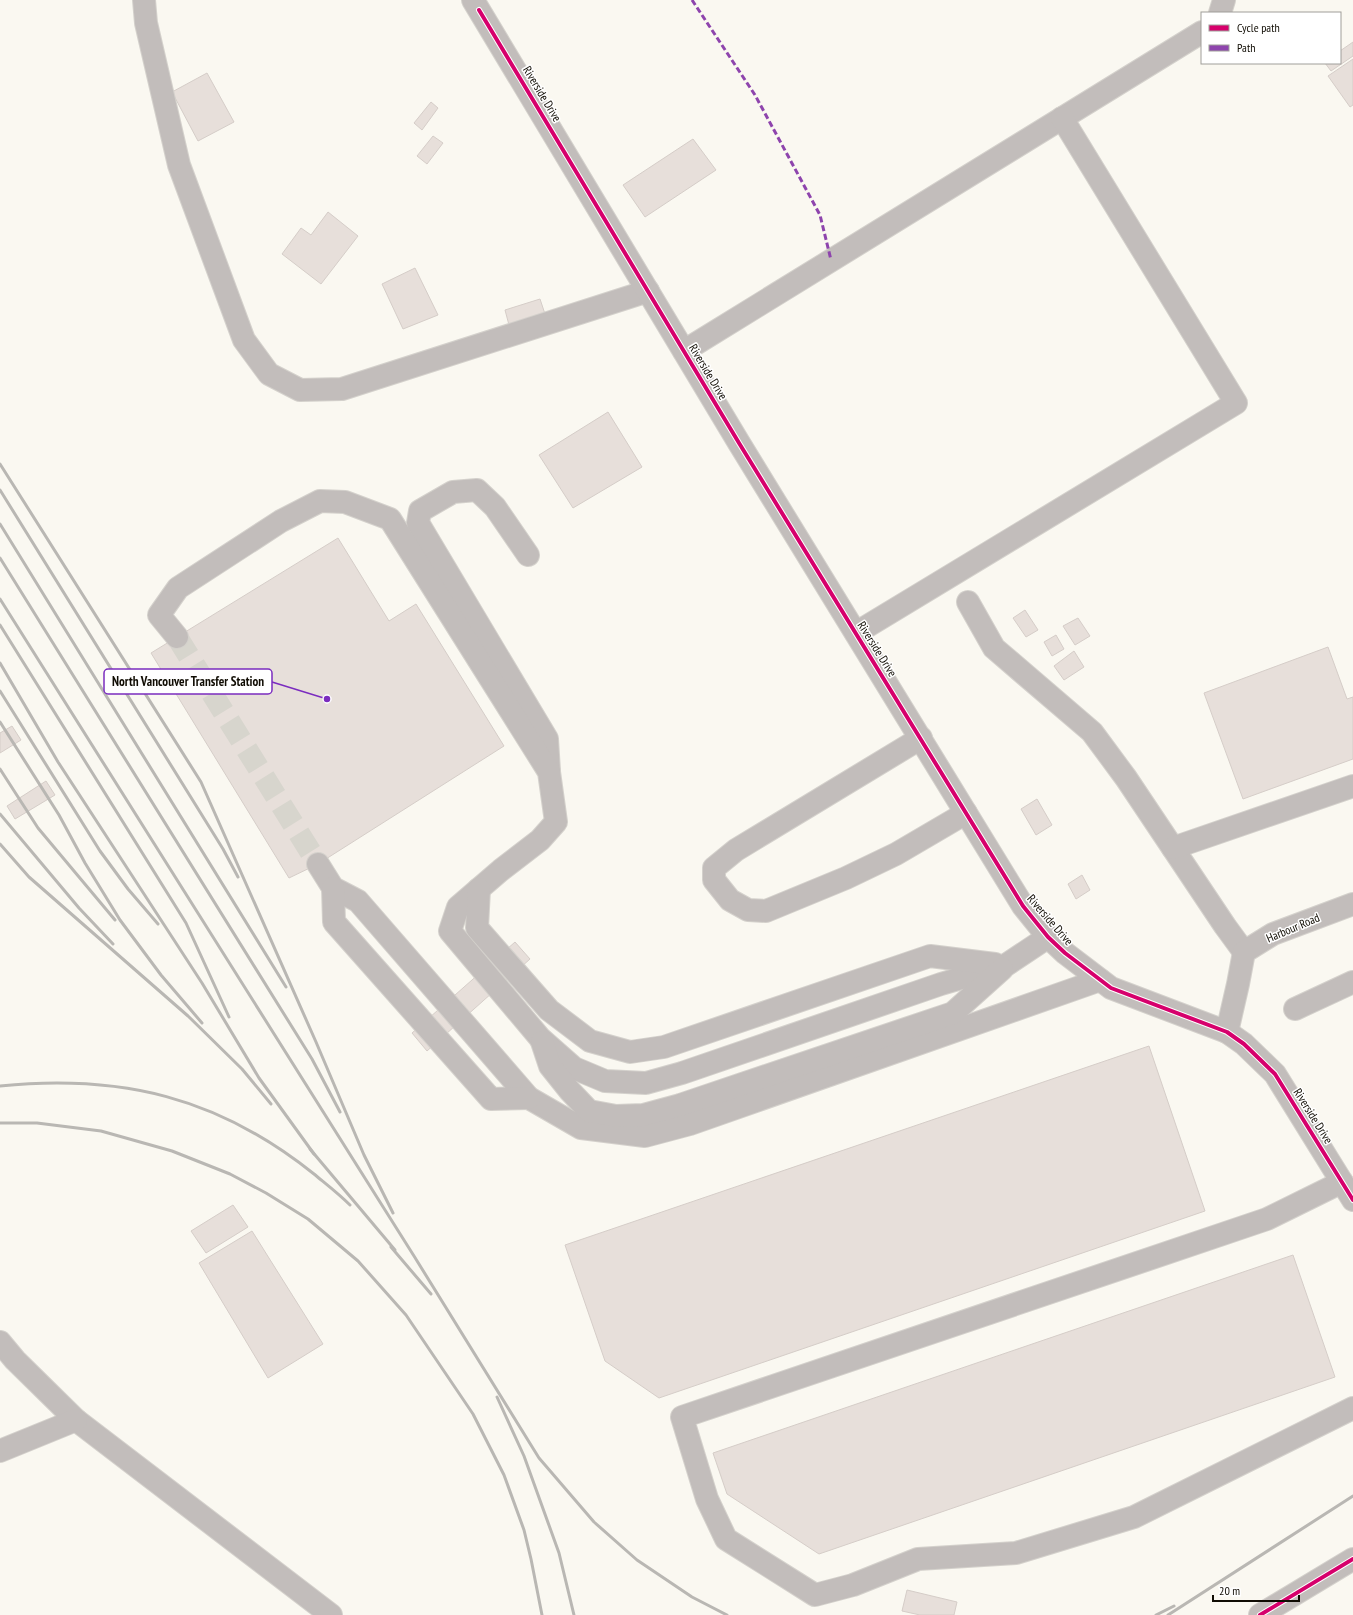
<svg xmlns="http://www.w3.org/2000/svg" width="1353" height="1615" font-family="'PT Sans Narrow',sans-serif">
<rect width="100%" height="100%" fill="#faf8f1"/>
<!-- building -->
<g fill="#e7dfda" stroke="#d5cdc8">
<polygon points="1353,42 1353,56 1331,71 1325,63 1340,63 1340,51"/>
<polygon points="1353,59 1353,105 1350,107 1328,76"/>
<polygon points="207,73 234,122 198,141 172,92"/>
<polygon points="431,102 438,108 422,130 414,123"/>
<polygon points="433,136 443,143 427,164 417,156"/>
<polygon points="693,139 716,170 645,217 623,185"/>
<polygon points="328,212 358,236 321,284 282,254 301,228 311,235"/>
<polygon points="415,268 438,315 403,329 382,284"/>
<polygon points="540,299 545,314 509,325 505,310"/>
<polygon points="608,412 642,467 573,508 539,455"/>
<polygon points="338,538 389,621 416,604 504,746 318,864 289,878 151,653"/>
<polygon points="1025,610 1038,630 1026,637 1013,618"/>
<polygon points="1078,618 1090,636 1075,645 1063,626"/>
<polygon points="1056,635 1064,649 1052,656 1044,642"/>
<polygon points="1328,647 1347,699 1353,697 1353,759 1243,799 1204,693"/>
<polygon points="1074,651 1084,667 1064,680 1054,666"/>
<polygon points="12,726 21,740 0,753 0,733"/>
<polygon points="46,781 55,795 15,819 7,806"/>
<polygon points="1037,799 1052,825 1036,835 1021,809"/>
<polygon points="1082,875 1090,890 1076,899 1068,884"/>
<polygon points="515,942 530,959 427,1051 412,1033"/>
<polygon points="1149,1046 1205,1211 659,1398 605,1361 565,1245"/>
<polygon points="233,1205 248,1227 206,1253 191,1231"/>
<polygon points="252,1231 323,1344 268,1378 199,1263"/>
<polygon points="1293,1255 1335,1377 819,1554 727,1494 713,1453"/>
<polygon points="907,1590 957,1602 954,1615 920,1615 902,1611"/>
</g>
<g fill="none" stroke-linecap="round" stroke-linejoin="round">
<!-- minor-tunnel -->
<polyline stroke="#d7d5cd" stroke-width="22" stroke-dasharray="22 11" stroke-linecap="butt" points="177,637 318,864"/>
<defs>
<g id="minor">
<polyline points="144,0 146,23 179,165 244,340 269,374 300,390 342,389 648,291"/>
<polyline points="473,0 739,443 1023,906 1048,937 1065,953 1111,988 1227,1032 1244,1044 1275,1074 1353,1200"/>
<polyline points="1220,13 1224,0"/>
<polyline points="684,351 1202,32"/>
<polyline points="528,555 495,507 477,490 453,492 420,511 418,523 547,739 549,771"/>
<polyline points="968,602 994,648 1092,732 1126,778 1225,926 1244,952"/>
<polyline points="856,633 1236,403 1062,118"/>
<polyline points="177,637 159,615 178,588 281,521 320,501 345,502 390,519 549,772 556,822 540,840 501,870 458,907 450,931 540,1038 574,1068 605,1081 646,1083 682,1073 941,984 1006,965 1048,937"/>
<polyline points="921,738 736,850 714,868 714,880 730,900 748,910 766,911 846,878 896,854 966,813"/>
<polyline points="1173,848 1353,786"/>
<polyline points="318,864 333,888 358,901 529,1098 581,1128 645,1136 690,1124 1100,980"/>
<polyline points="333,888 334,922 491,1099 529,1098"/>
<polyline points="479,889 477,928 549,1010 590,1041 630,1052 664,1047 930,956 995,964"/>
<polyline points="1295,1009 1353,982"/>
<polyline points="1227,1032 1238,984 1244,952 1273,934 1353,904"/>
<polyline points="542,1042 550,1066 570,1091 589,1111 616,1116 643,1115 680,1105 953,1013 1002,969"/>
<polyline points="1342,1182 1267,1219 682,1417 707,1499 726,1539 815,1595 853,1585 918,1559 1016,1553 1134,1517 1353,1408"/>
<polyline points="0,1342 15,1360 76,1420 331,1615"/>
<polyline points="0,1451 76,1420"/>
<polyline points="1260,1615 1353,1559"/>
</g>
</defs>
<!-- minor casing -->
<use href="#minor" stroke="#d4d1cc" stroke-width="24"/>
<!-- minor -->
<use href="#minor" stroke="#c2bdbb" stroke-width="22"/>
<!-- rail -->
<g stroke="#b9b7b3" stroke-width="3">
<polyline points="0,464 201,782 316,1042 364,1155 393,1213"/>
<polyline points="0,490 223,849 238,877"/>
<polyline points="0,524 286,987"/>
<polyline points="0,558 312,1059 340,1112"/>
<polyline points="0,599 414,1256 539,1458 594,1522 637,1560 692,1597 727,1615"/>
<polyline points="0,625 186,923 229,1017"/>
<polyline points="0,663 58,762 202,983 259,1078 314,1154"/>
<polyline points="0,691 100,851 128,889 158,924"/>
<polyline points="0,722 59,815 85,863 120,920 161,975 202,1023"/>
<polyline points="0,769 38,828 115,920"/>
<polyline points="0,814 79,908 113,944"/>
<polyline points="0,844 29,877 188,1016 242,1069 271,1104"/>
<path d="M0 1086C121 1074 218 1097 314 1174 326 1184 339 1194 350 1205"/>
<polyline points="0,1123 37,1123 101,1131 172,1151 230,1174 266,1193 308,1219 358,1261 406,1315 473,1414 504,1475 524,1530 531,1559 542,1615"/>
<polyline points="310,1149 395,1250"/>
<polyline points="391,1247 431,1294"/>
<polyline points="497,1397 524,1456 559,1553 574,1615"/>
<polyline points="1156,1615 1174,1606"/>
<polyline points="1168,1615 1353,1496"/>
</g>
<!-- quiet -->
<polyline stroke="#8e44ad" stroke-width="3" stroke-dasharray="6 3" stroke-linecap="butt" points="692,0 755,95 820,215 831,260"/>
<defs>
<g id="cycleway">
<polyline points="479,10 739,443 1023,906 1048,937 1065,953 1111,988 1227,1032 1244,1044 1275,1074 1353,1200"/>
<polyline points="1260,1615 1353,1559"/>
</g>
</defs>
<!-- cycleway casing -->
<use href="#cycleway" stroke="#fff" stroke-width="6"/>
<!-- cycleway -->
<use href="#cycleway" stroke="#d6006c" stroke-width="4"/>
</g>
<g text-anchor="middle" stroke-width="3" stroke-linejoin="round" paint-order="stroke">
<!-- street labels -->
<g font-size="12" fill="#100c03" stroke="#fff">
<text transform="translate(542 94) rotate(59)" y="4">Riverside Drive</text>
<text transform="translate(708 372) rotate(59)" y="4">Riverside Drive</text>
<text transform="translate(877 649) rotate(58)" y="4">Riverside Drive</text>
<text transform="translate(1050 920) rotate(49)" y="4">Riverside Drive</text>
<text transform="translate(1293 928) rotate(-23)" y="4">Harbour Road</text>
<text transform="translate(1313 1116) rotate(58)" y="4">Riverside Drive</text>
</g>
</g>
<!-- callouts -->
<path fill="none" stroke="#7b2cbf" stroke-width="1.5" d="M327 699L272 682"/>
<circle fill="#7b2cbf" stroke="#fff" stroke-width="1.5" cx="327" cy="699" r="4"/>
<rect fill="#fff" stroke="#7b2cbf" stroke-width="1.5" x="104" y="669" width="168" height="25" rx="4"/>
<g font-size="13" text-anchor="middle" font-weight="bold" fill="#100c03">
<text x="188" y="686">North Vancouver Transfer Station</text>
</g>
<!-- legend -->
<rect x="1201" y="12" width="140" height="52" fill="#ffffff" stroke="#9f9e9a"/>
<rect x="1209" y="25" width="20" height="6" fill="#d6006c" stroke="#9f9e9a"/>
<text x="1237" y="32" font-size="12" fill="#100c03">Cycle path</text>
<rect x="1209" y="45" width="20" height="6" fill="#8e44ad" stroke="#9f9e9a"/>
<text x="1237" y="52" font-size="12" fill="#100c03">Path</text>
<!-- scale -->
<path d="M1213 1595v6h86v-6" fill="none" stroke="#100c03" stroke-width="2"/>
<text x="1219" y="1595" font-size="12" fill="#100c03" stroke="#ffffff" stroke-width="3" paint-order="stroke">20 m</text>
</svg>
